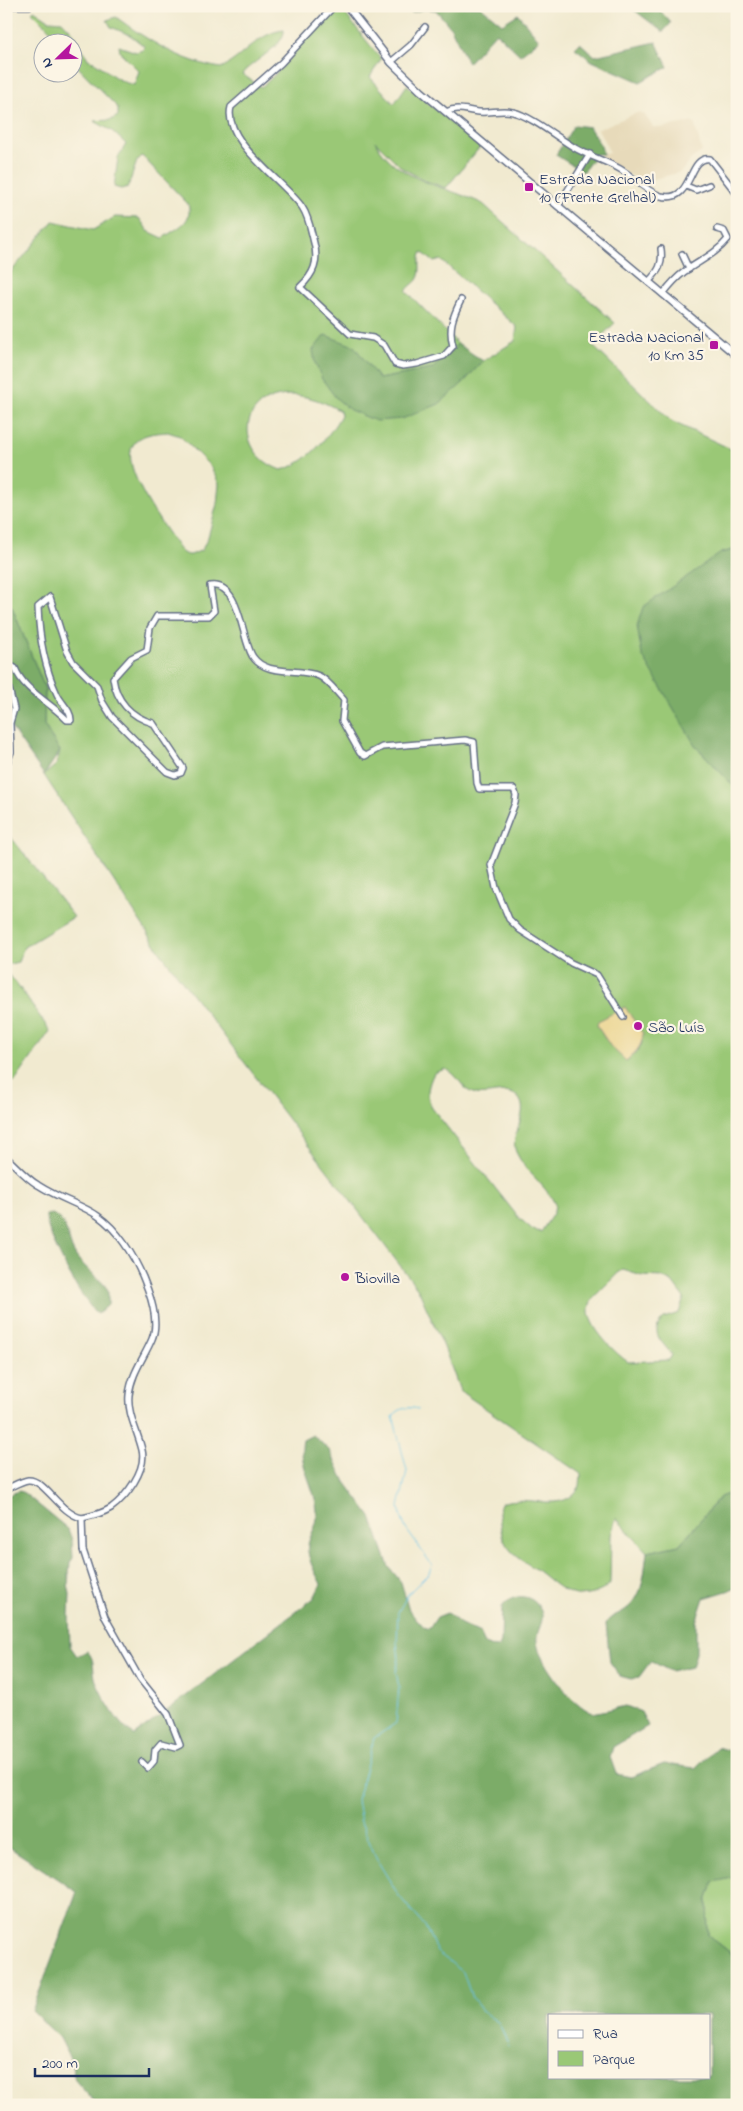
<svg xmlns="http://www.w3.org/2000/svg" width="743" height="2111" font-family="'Indie Flower',sans-serif">
<rect width="100%" height="100%" fill="#fcf5e5"/>
<filter id="ink" filterUnits="userSpaceOnUse"><feTurbulence type="fractalNoise" baseFrequency=".02" numOctaves="2"/><feDisplacementMap in="SourceGraphic" scale="10" xChannelSelector="R" yChannelSelector="G"/><feConvolveMatrix kernelMatrix="1 2 1 2 8 2 1 2 1" color-interpolation-filters="sRGB"/></filter>
<filter id="wash" filterUnits="userSpaceOnUse"><feTurbulence type="fractalNoise" baseFrequency=".0096" numOctaves="4" result="noise"/><feDisplacementMap in="SourceGraphic" scale="20" xChannelSelector="R" yChannelSelector="G"/><feGaussianBlur stdDeviation="1.12" result="paint"/><feColorMatrix in="noise" values="0 0 0 0 0 0 0 0 0 0 0 0 0 0 0 0 0 1.4 0 .05"/><feComposite in="paint" operator="in"/></filter>
<g filter="url(#wash)">
<rect width="100%" height="100%" fill="#f1ead0"/>
<!-- built -->
<polygon fill="#e7daba" points="639,112 644,114 653,127 659,128 694,122 702,152 691,159 681,172 643,182 602,159 601,155 609,153 609,151 598,129"/>
<!-- green -->
<g fill="#9ac876" stroke="#5a7c6a" fill-rule="evenodd">
<path d="M339 6 381 59 370 77 394 104 407 85 480 147 446 188 426 181 402 168 375 141C397 182 445 185 483 204L615 323 592 345 595 348 671 421 733 450 737 454V549L721 553 695 745 737 790V1491L720 1497 679 1545 647 1552 616 1518 611 1535 610 1583C606 1589 601 1591 595 1593 569 1603 553 1581 534 1568 514 1555 502 1548 500 1522 499 1515 498 1510 501 1503 529 1493 563 1516 580 1486L581 1474 460 1391 444 1347 418 1289 163 956 44 775 56 765 60 751 44 725 45 689 12 607 6 602V278L53 221 93 230 115 217 139 218 148 231 163 238C176 228 194 223 188 204L142 156 137 161 128 187 121 189 114 187 118 158 126 144 112 131 94 121 111 120 118 116V108L73 62 72 42H58L50 30 32 12 34 10 49 20 62 21 75 35 88 59C107 67 111 80 134 85L139 71 120 52 119 46 136 52 143 50 144 46 130 35 111 27 107 20 116 17C147 40 182 62 221 68 244 57 257 33 284 30 286 45 251 62 242 74L261 87C291 65 307 25 339 6ZM422 252 434 262 441 260 517 327 515 341 483 361 462 384 322 379 369 368 379 379 432 369 458 344 406 291C409 286 414 284 417 280 423 271 417 260 422 252ZM292 395C308 396 326 402 340 411L341 415C329 437 306 465 281 470 234 453 237 395 292 395ZM168 432 180 436 211 467 219 484 217 504 208 537 202 550 191 555C181 556 177 546 172 539 160 521 120 466 133 445 140 433 157 433 168 432ZM613 1015 637 1023 642 1043 637 1052 626 1061 598 1021ZM445 1069C458 1073 461 1089 473 1093 487 1099 510 1084 520 1100 529 1115 509 1135 516 1152 525 1172 546 1185 555 1204L554 1212 541 1232 533 1230 518 1217 432 1108C425 1096 428 1085 434 1073ZM623 1270 642 1276 662 1277 672 1282 684 1298 679 1313 664 1318C648 1333 663 1342 672 1355L669 1360 628 1362C615 1353 580 1320 591 1302 598 1291 610 1282 618 1273Z"/>
<polygon points="6,831 74,917 24,947 18,962 6,965"/>
<polygon points="6,973 15,981 50,1031 14,1083 6,1072"/>
<polygon points="735,1877 737,1878 737,1962 732,1954 708,1935 707,1901 713,1882"/>
</g>
<!-- forest -->
<g fill="#7bac67" stroke="#4b6e62" fill-rule="evenodd">
<polygon points="405,6 480,6 502,24 518,14 539,40 520,55 496,32 468,63 451,28 436,10 423,9 412,13"/>
<polygon points="629,6 656,6 671,23 663,32"/>
<polygon points="656,42 668,67 640,82 592,61 575,48 580,43 595,56"/>
<polygon points="574,125 589,127 601,146 603,154 596,154 583,172 556,155"/>
<polygon points="325,335 354,346 379,379 432,369 458,344 483,361 462,384 439,404 402,419 376,421 350,410 336,398 322,379 315,363 313,350"/>
<polygon points="737,549 737,790 695,745 642,655 637,626 643,607 721,553"/>
<polygon points="6,602 12,607 45,689 44,725 60,751 44,775 6,720"/>
<path d="M52 1214C67 1220 67 1238 73 1251 79 1265 100 1277 108 1290V1305L98 1314C84 1306 44 1231 46 1215Z"/>
<path d="M313 1435 330 1451 345 1482 371 1517 389 1567 401 1582 409 1610 424 1627 429 1629 437 1617 447 1613 461 1624 480 1633 485 1644 494 1648 499 1647 501 1642 502 1607C512 1593 532 1593 540 1609 547 1621 535 1630 537 1642 539 1663 573 1706 593 1713L626 1706 641 1712 648 1726 613 1747 610 1757 616 1774 631 1777 664 1764 695 1768 717 1747 737 1753V1877L713 1882 707 1901 708 1935 732 1954 737 1962V2105H97L75 2080 70 2058 60 2038 32 2011 77 1892 6 1845V1496L19 1491 24 1493 68 1529 72 1540 73 1558 70 1563 68 1584 70 1594 69 1616 70 1646 77 1656 87 1651C96 1660 92 1670 96 1681 101 1695 121 1730 135 1735L314 1598 321 1584C316 1574 309 1562 308 1551 306 1540 316 1530 317 1518 319 1491 297 1467 303 1440ZM549 2015H709V2077H549Z"/>
<path d="M737 1491V1588L704 1598 696 1622V1653L692 1667 670 1671 651 1661 639 1677 631 1679 620 1676 610 1662 606 1624C609 1616 618 1615 625 1610 644 1597 644 1573 647 1552L679 1545 720 1497Z"/>
</g>
<!-- sand -->
<path fill="#eeda9e" stroke="#84847e" d="M625 1007 643 1034C642 1047 636 1052 626 1061L611 1047 597 1026 598 1021Z"/>
<g fill="none" stroke-linecap="round" stroke-linejoin="round">
<!-- stream -->
<path stroke="#6ac5e8" stroke-width="1" d="M418 1409C408 1406 400 1408 393 1416L407 1471 399 1507 401 1517 406 1529 432 1565 429 1573 409 1593 398 1612 397 1643 399 1659 396 1672 399 1687 396 1723 374 1738 357 1800 361 1822 377 1860 399 1896 425 1926 437 1952 463 1972 472 1998 483 2012 499 2023 509 2046"/>
</g>
</g>
<g filter="url(#ink)">
<g fill="none" stroke-linecap="round" stroke-linejoin="round">
<defs>
<g id="minor">
<polyline points="15,6 29,6"/>
<path d="M334 6 281 63 231 107C222 141 284 181 302 207 309 217 311 231 314 243 319 262 314 274 300 287L350 334 373 338 384 345 395 364 403 366 417 364 444 356 453 346C448 328 453 316 461 300"/>
<polyline points="391,62 411,45 425,27"/>
<path d="M446 112C458 106 467 111 479 112 491 113 502 109 513 112 531 116 558 138 575 148 589 156 606 161 620 169 634 177 645 191 661 196 694 204 687 155 710 159L737 194"/>
<polyline points="686,186 696,190 709,185"/>
<polyline points="558,206 590,154"/>
<polyline points="682,254 689,269"/>
<path d="M648 282C659 271 663 264 661 249"/>
<path d="M663 294C669 286 676 278 684 272 699 261 716 254 728 239L724 231 717 229"/>
<path d="M6 664 15 668C24 691 50 702 67 720H71C71 710 61 703 57 694 45 668 39 636 38 607L50 597 67 651 73 662 97 686 102 701 112 717 167 772 175 775 181 773 183 768 153 723C131 717 116 701 113 678L131 658 147 650 150 628 157 616H209L214 611 210 586C241 581 241 640 253 657 267 677 299 667 319 676 328 680 337 693 344 700L342 721 360 753 365 756 382 747 465 740 474 742 477 783 479 789H514L516 795 515 803 491 865 496 888 509 919 520 930 534 939 571 963 597 975 623 1017"/>
<polyline points="6,676 14,709 10,723 11,752 6,766"/>
<path d="M6 1157C16 1166 26 1178 38 1185 74 1208 97 1204 124 1243 139 1264 163 1314 152 1339 144 1358 131 1374 129 1395 127 1414 138 1432 142 1450 147 1470 126 1497 111 1508 103 1513 92 1516 82 1518 59 1513 45 1479 28 1480 21 1481 13 1486 6 1489"/>
<polyline points="82,1518 83,1550 105,1617 140,1679 168,1714 180,1745 176,1747 161,1743 155,1750 154,1761 148,1768 142,1762"/>
</g>
<polyline id="major" points="347,6 391,62 421,91 737,356"/>
</defs>
<!-- minor casing -->
<use href="#minor" stroke="#667086" stroke-width="8"/>
<!-- major casing -->
<use href="#major" stroke="#667086" stroke-width="9"/>
<!-- minor -->
<use href="#minor" stroke="#fff" stroke-width="5"/>
<!-- major -->
<use href="#major" stroke="#fff" stroke-width="6"/>
</g>
</g>
<!-- markers -->
<g fill="#b5179e" stroke="#fcf5e5" stroke-width="2">
<rect x="524" y="182" width="10" height="10" rx="2.5"/>
<rect x="709" y="340" width="10" height="10" rx="2.5"/>
<circle cx="638" cy="1026" r="5"/>
<circle cx="345" cy="1277" r="5"/>
</g>
<g text-anchor="middle" stroke-width="4.5" stroke-linejoin="round" paint-order="stroke">
<!-- poi labels -->
<g font-size="16" fill="#1b2f5e" stroke="#fcf5e5" text-anchor="start">
<text x="539" y="184">Estrada Nacional<tspan x="539" dy="18">10 (Frente Grelhal)</tspan></text>
<text x="704" y="342" text-anchor="end">Estrada Nacional<tspan x="704" dy="18">10 Km 35</tspan></text>
<text x="648" y="1032">São Luís</text>
<text x="355" y="1283">Biovilla</text>
</g>
</g>
<!-- margin -->
<rect width="743" height="2111" fill="none" stroke="#fcf5e5" stroke-width="25"/>
<!-- legend -->
<rect x="548" y="2014" width="162" height="65" fill="#fcf5e5" stroke="#a2a6af"/>
<rect x="558" y="2030" width="25" height="8" fill="#ffffff" stroke="#a2a6af"/>
<text x="593" y="2038" font-size="15" fill="#1b2f5e">Rua</text>
<rect x="558" y="2051" width="25" height="15" fill="#9ac876" stroke="#a2a6af"/>
<text x="593" y="2064" font-size="15" fill="#1b2f5e">Parque</text>
<!-- north arrow -->
<g transform="translate(58 58) rotate(247)"><circle r="24" fill="#fcf5e5" stroke="#a2a6af"/>
<path d="M0-4L9 19L0 12L-9 19Z" fill="#b5179e"/>
<text y="-8" font-size="14" font-weight="bold" text-anchor="middle" fill="#1b2f5e">N</text>
</g>
<!-- scale -->
<path d="M35 2068v8h114v-8" fill="none" stroke="#1b2f5e" stroke-width="2.5"/>
<text x="42" y="2068" font-size="15" fill="#1b2f5e" stroke="#fcf5e5" stroke-width="4" paint-order="stroke">200 m</text>
</svg>
